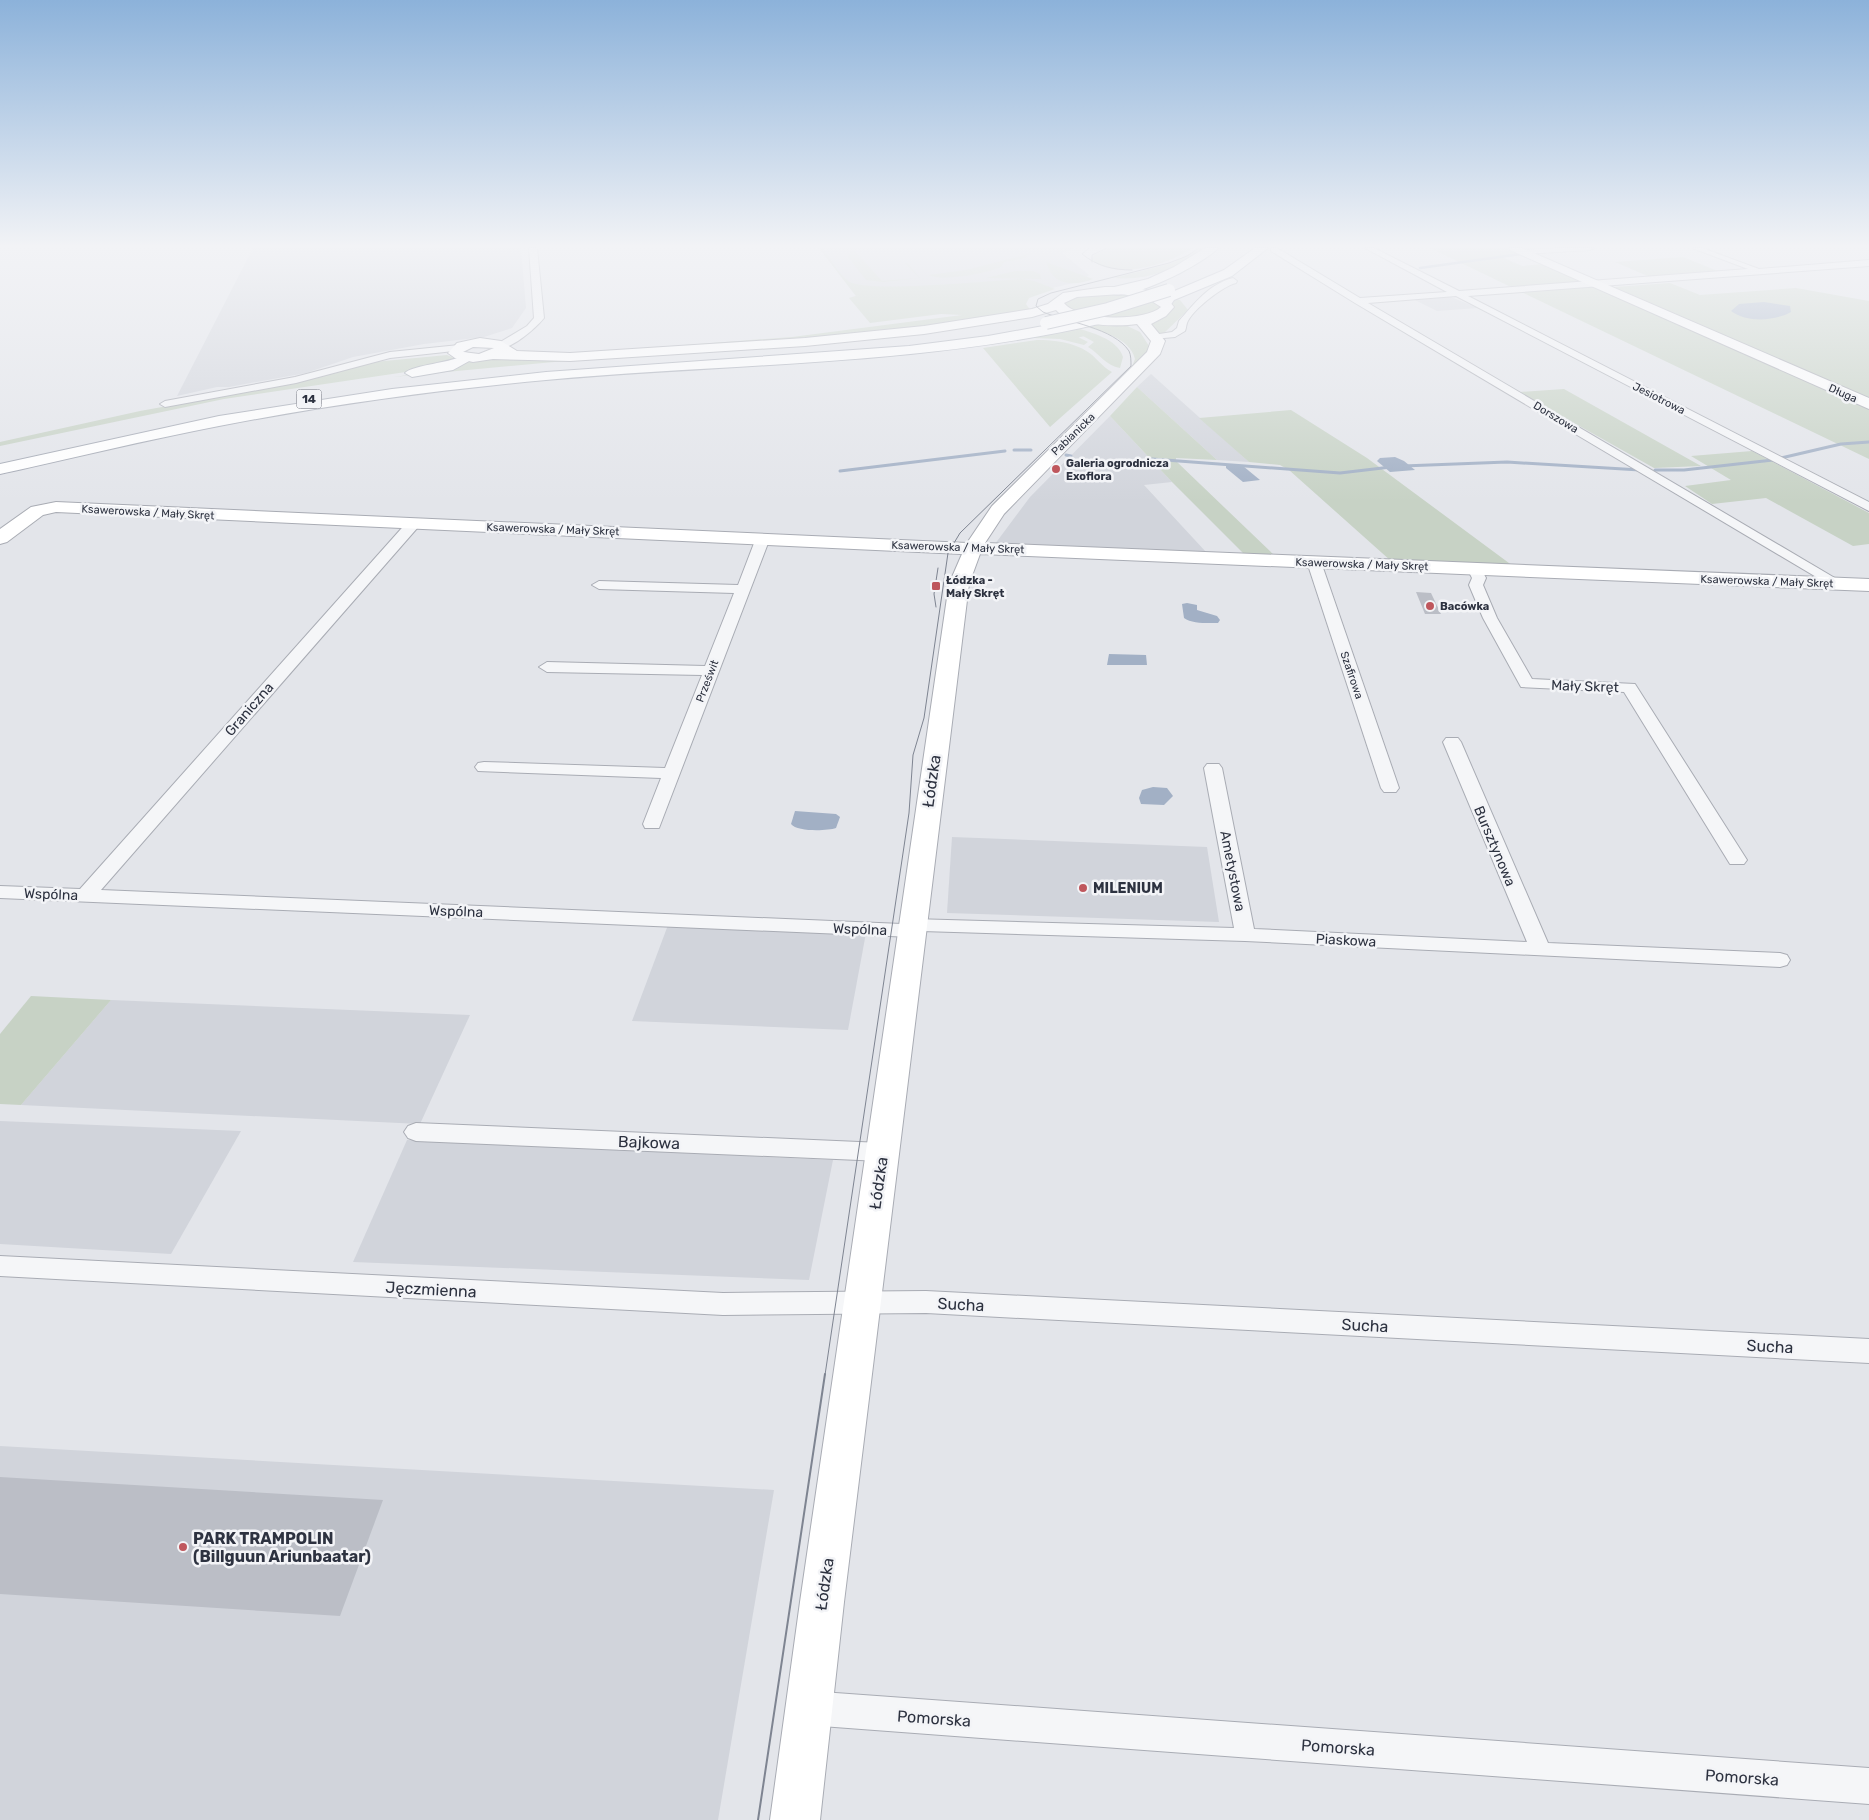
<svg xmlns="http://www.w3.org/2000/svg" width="1869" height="1820" font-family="Rubik,sans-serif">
<rect width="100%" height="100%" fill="#e3e5ea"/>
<!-- built -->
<g fill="#d1d4db">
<polygon points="253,248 521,248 526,308 512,328 484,337 424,344 353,357 306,373 229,387 217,387 177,396"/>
<polygon points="819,248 1073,248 1062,253 1089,275 1082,281 1052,288 849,298 856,296"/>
<polygon points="1451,297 1478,308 1437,311 1415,300"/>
<polygon points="1151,374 1249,462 1217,460 1137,387"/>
<polygon points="1110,416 1172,482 1144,485 1206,552 995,544 1030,497"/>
<polygon points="952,837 1207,847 1219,922 947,913"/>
<polygon points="668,925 866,933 848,1030 632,1021"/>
<polygon points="111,1000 470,1015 420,1124 21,1105"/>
<polygon points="0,1121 241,1131 171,1254 0,1244"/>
<polygon points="407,1140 833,1160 809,1280 353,1262"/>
<polygon points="0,1446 774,1490 718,1820 0,1820"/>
</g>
<!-- green -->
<g fill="#c7d2c5">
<path d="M819 248H822C830 258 838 273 848 281 864 294 994 280 1022 279L1034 281 1055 289 1029 298 1026 304 1031 311C886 335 739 343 592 352L792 337 962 315 941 314 870 323 849 298 856 296Z"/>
<polygon points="852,248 882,281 919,278 905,263 900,263 907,263 920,278 883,282 866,280 848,257"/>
<path d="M1109 248H1192C1170 264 1116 281 1092 260L1094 255Z"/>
<path d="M1201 248H1207C1179 268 1150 281 1114 278L1172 263Z"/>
<polygon points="1430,248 1505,248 1521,255 1502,257 1522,266 1544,264 1869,408 1869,459"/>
<path d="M1033 253 1024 256 1026 258 1004 262 1001 267C987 273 942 282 929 275L966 270Z"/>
<polygon points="1683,257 1720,272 1650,277 1615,262"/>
<path d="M1046 262 1093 279C1078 285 1057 287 1049 269 1047 267 1048 264 1046 262Z"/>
<polygon points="1015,271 1033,271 1040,274 1041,279 986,278"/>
<polygon points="1670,283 1700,295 1796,288 1869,301 1869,398 1614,287"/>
<polygon points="1095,293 1137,294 1162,306 1159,312 1120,320 1075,314 1063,303 1067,299"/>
<polygon points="1175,299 1180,300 1188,310 1164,333 1157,334 1147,322 1167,315 1173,308 1172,302"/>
<path d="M1123 324 1140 332 1149 346 1148 352 1131 369 1135 359C1130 337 1099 331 1080 325Z"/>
<path d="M1074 327C1091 333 1117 338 1123 357L1120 368C1106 366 1100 354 1088 347L1094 342 1083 336H1085L1071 339 1078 337 1088 342 1084 345 1060 339 1033 338 896 356 720 368 900 355Z"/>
<path d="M1037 340C1054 340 1073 342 1088 352 1097 358 1101 366 1112 372L1050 427 983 348Z"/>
<polygon points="447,355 456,359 426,369 224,399 0,446 0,442 140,411 301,382 374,362"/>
<polygon points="608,357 393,377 424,373 472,359"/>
<polygon points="1137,387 1217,460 1176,458 1176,461 1275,556 1244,554 1172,482 1110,416"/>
<polygon points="1564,389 1701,466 1654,468 1519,392"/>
<polygon points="1291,410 1367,458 1513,566 1391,561 1289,470 1280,465 1249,462 1199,418"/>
<polygon points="1752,451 1869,513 1869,544 1853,546 1766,498 1712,504 1685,486 1731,480 1691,456"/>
<polygon points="31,996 111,1000 21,1105 0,1104 0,1034"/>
</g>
<!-- water -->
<g fill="#a2b0c5">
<path d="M1764 302 1790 306 1791 312C1775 321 1747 323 1731 311L1739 304Z"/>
<polygon points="1395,457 1404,461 1415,470 1390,472 1377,461 1380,458"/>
<polygon points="1226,465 1243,466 1260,480 1243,482 1226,468"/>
<path d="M1187 603 1197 605V610L1217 616 1220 620 1218 623C1208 623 1192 624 1184 618L1182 604Z"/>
<polygon points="1109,654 1146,655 1147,665 1107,665"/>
<polygon points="1153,787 1167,788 1173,796 1164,805 1141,804 1139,798 1142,790"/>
<path d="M795 811 836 814 840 817 836 828C827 831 797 832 791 824Z"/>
</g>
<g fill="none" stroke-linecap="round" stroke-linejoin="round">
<!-- stream-far1 -->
<polyline stroke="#a2b0c5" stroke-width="2.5" points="1420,268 1521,254"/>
<!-- stream -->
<g stroke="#a2b0c5" stroke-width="3">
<polyline points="1014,450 1031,450"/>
<polyline points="1066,455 1071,456"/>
<polyline points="1781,458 1841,444 1869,442"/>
<polyline points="1152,459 1340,473 1391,467"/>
<polyline points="1403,466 1507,462 1640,470"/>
<polyline points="1655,470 1684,470 1773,460"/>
<polyline points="840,471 1005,451"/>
</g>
</g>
<!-- building -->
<g fill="#bbbec6">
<polygon points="1416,592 1431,593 1441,614 1425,614"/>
<polygon points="0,1477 383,1500 340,1616 0,1594"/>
</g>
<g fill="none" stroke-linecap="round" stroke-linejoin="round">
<defs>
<g id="street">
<path d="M529 248H537L544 318C536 328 510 351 497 348V344L527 326 534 318Z"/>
<polygon points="1271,248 1277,248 1360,298 1447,292 1365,248 1374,248 1459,291 1748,269 1692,248 1702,248 1759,269 1869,260 1869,266 1468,296 1869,502 1869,511 1456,296 1368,303 1845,584 1838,588 1833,587 1355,303 1271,251"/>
<polygon points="1557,248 1594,248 1590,250 1524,254 1520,252 1524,250"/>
<path d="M1233 278 1237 281 1236 283C1223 286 1192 310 1187 323 1186 326 1186 329 1185 331L1175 337 1153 339V335L1172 332 1177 328 1179 321C1195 303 1209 284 1233 278Z"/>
<polygon points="459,345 463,346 463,350 390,358 296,383 165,407 160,404 165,401 295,377 390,352"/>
<polygon points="414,519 421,523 419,526 101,890 902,924 905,921 912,919 1234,928 1204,768 1207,764 1219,764 1222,768 1254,929 1527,942 1443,742 1446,738 1458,738 1461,742 1548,943 1780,953 1787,955 1790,960 1787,965 1780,967 1245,941 922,931 919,935 912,937 0,898 0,886 80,889 409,520"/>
<polygon points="763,534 770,538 659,828 645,828 643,824 661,778 478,771 475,767 478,763 484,762 665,768 702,675 547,672 539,667 547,662 705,666 734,593 599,589 592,585 599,581 738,585 756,538"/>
<polygon points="1314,558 1321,562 1399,788 1396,792 1384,792 1381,788 1307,562"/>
<polygon points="1474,564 1479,565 1486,578 1483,585 1497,618 1532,679 1635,684 1747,860 1744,864 1730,864 1624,692 1521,687 1483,618 1469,585 1472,578 1467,568"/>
<polygon points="416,1123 882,1143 891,1146 894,1152 891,1158 882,1161 416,1141 408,1138 404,1132 408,1126"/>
<polygon points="0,1256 723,1293 926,1291 1869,1339 1869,1363 926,1313 723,1315 0,1276"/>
<polygon points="808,1691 1869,1768 1869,1804 808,1725 796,1720 791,1708 796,1696"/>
</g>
<g id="secondary">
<polygon points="1509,248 1522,248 1869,398 1869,409 1510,250"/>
<path d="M1105 287C1128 287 1159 286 1174 307L1166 316 1151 324 1165 341 1160 354 1004 514 985 543 1869 579V591L980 554 969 584 844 1602 820 1820H770L800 1602 949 584 962 554 56 512 43 515 7 542 0 544V529L31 507 56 502 967 543 992 506 1147 352 1151 341 1137 324C1118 327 1069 326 1056 310L1032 317 924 334 805 346 570 361 493 359 473 362 455 358 448 353 457 343 480 338 501 341 517 351 570 353 805 338 924 326 1032 309 1048 304 1063 293ZM1121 294 1147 298 1161 307C1145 322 1078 321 1064 303L1077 297ZM473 347 494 348 479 354 463 352Z"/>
</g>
<g id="primary">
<path d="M1205 248H1218C1205 263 1122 307 1108 291L1110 288 1148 279 1174 267Z"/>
<polygon points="1255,248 1268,248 1232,276 1174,300 1170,306 1166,307 1160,303 1165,295 1224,270"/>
<path d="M1098 316 1105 320 1103 323C921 366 731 363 546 380 437 390 327 405 219 426 146 440 73 458 0 474V464L219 416 392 389 546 372 909 346 988 336Z"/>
<path d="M463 352 468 353 471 360 453 370 412 377 405 373C411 366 445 363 457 358L458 353Z"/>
</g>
</defs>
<!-- street casing -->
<use href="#street" stroke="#a9acb4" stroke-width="2"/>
<!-- secondary casing -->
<use href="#secondary" stroke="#a9acb4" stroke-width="2"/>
<!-- primary casing -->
<use href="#primary" stroke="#a4a9b4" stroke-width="2"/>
<!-- street -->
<use href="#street" fill="#f5f6f8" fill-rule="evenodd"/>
<!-- secondary -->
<use href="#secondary" fill="#fff" fill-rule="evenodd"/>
<!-- primary -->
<use href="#primary" fill="#fff" fill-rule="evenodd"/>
<!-- tram-far1 -->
<g stroke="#7e8491" stroke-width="1">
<path d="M1089 248 1082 254C1097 266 1113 270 1132 270"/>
<polyline points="1092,262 1092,255 1107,248"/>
<polyline points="936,607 934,594 938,568"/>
<path d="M825 1375 909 813 913 755 924 718 948 553 960 533 1131 366C1131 361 1131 355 1129 351 1114 328 1067 322 1043 312L1036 306 1038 299 1051 293 1169 263 1187 256 1199 248"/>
</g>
<!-- tram -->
<polyline stroke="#7e8491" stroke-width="2" points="758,1820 825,1374"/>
<defs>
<polyline id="primary-bridge" points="1046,323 1108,309 1169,290"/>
</defs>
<!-- primary-bridge casing -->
<use href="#primary-bridge" stroke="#a4a9b4" stroke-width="14" stroke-linecap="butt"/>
<!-- primary-bridge -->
<use href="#primary-bridge" stroke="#fff" stroke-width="12"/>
</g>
<!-- sky -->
<linearGradient id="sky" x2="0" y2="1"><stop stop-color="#8cb2da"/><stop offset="0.49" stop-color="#f2f3f6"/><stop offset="1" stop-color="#f2f3f6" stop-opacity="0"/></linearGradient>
<rect width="1869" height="502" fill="url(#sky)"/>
<!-- markers -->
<g fill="#bf575d" stroke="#f3f4f7" stroke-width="2">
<circle cx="1056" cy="469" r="5"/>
<rect x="931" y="581" width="10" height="10" rx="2.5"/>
<circle cx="1430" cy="606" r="5"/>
<circle cx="1083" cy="888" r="5"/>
<circle cx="183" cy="1547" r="5"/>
</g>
<g text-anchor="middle" stroke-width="5" stroke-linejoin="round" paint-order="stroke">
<!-- far-street labels -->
<g font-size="11" fill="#2d3240" stroke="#f3f4f7">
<text transform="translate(1843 393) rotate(24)" y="4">Długa</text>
<text transform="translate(1659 398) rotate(27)" y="4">Jesiotrowa</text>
<text transform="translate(1556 417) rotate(31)" y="4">Dorszowa</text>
<text transform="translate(1073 434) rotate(-44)" y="4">Pabianicka</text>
<text transform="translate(148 512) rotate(3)" y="4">Ksawerowska / Mały Skręt</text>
<text transform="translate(553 529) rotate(2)" y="4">Ksawerowska / Mały Skręt</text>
<text transform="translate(958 547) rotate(2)" y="4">Ksawerowska / Mały Skręt</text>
<text transform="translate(1362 564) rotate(2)" y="4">Ksawerowska / Mały Skręt</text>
<text transform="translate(1767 581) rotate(2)" y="4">Ksawerowska / Mały Skręt</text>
<text transform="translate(1352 675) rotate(71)" y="4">Szafirowa</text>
<text transform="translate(707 681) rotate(-69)" y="4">Prześwit</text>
</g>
<!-- far-poi labels -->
<g font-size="11" font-weight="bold" fill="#2d3240" stroke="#f3f4f7" text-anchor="start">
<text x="1066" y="467">Galeria ogrodnicza<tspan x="1066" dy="13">Exoflora</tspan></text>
<text x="946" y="584">Łódzka -<tspan x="946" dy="13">Mały Skręt</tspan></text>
<text x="1440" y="610">Bacówka</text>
</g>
<!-- shield labels -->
<rect fill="#f3f4f7" stroke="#686c77" stroke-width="1" x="296.5" y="389.5" width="25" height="19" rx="4"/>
<g font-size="12" font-weight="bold" fill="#2d3240">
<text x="309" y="403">14</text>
</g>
<!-- street labels -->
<g font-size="14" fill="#2d3240" stroke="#f3f4f7">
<text transform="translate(1585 686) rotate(2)" y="5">Mały Skręt</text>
<text transform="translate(249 709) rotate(-49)" y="5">Graniczna</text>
<text transform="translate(1495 846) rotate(67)" y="5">Bursztynowa</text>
<text transform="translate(1233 871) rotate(79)" y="5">Ametystowa</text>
<text transform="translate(51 894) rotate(2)" y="5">Wspólna</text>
<text transform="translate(456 911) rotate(2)" y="5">Wspólna</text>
<text transform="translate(860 929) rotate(2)" y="5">Wspólna</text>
<text transform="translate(1346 940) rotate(3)" y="5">Piaskowa</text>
</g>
<!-- poi labels -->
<g font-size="14" font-weight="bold" fill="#2d3240" stroke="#f3f4f7" text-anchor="start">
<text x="1093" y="893">MILENIUM</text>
</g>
<!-- near-street labels -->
<g font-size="16" fill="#2d3240" stroke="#f3f4f7">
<text transform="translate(931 781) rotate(-82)" y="6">Łódzka</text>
<text transform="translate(649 1142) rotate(2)" y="6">Bajkowa</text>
<text transform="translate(878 1183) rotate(-82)" y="6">Łódzka</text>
<text transform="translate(431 1289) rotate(3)" y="6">Jęczmienna</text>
<text transform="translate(961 1304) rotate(3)" y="6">Sucha</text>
<text transform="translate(1365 1325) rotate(3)" y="6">Sucha</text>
<text transform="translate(1770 1346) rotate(3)" y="6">Sucha</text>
<text transform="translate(824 1584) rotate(-82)" y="6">Łódzka</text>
<text transform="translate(934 1718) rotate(4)" y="6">Pomorska</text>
<text transform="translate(1338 1747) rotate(4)" y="6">Pomorska</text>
<text transform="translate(1742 1777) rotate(4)" y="6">Pomorska</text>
</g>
<!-- near-poi labels -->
<g font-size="16" font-weight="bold" fill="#2d3240" stroke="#f3f4f7" text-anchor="start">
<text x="193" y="1544">PARK TRAMPOLIN<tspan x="193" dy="18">(Billguun Ariunbaatar)</tspan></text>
</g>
</g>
</svg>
